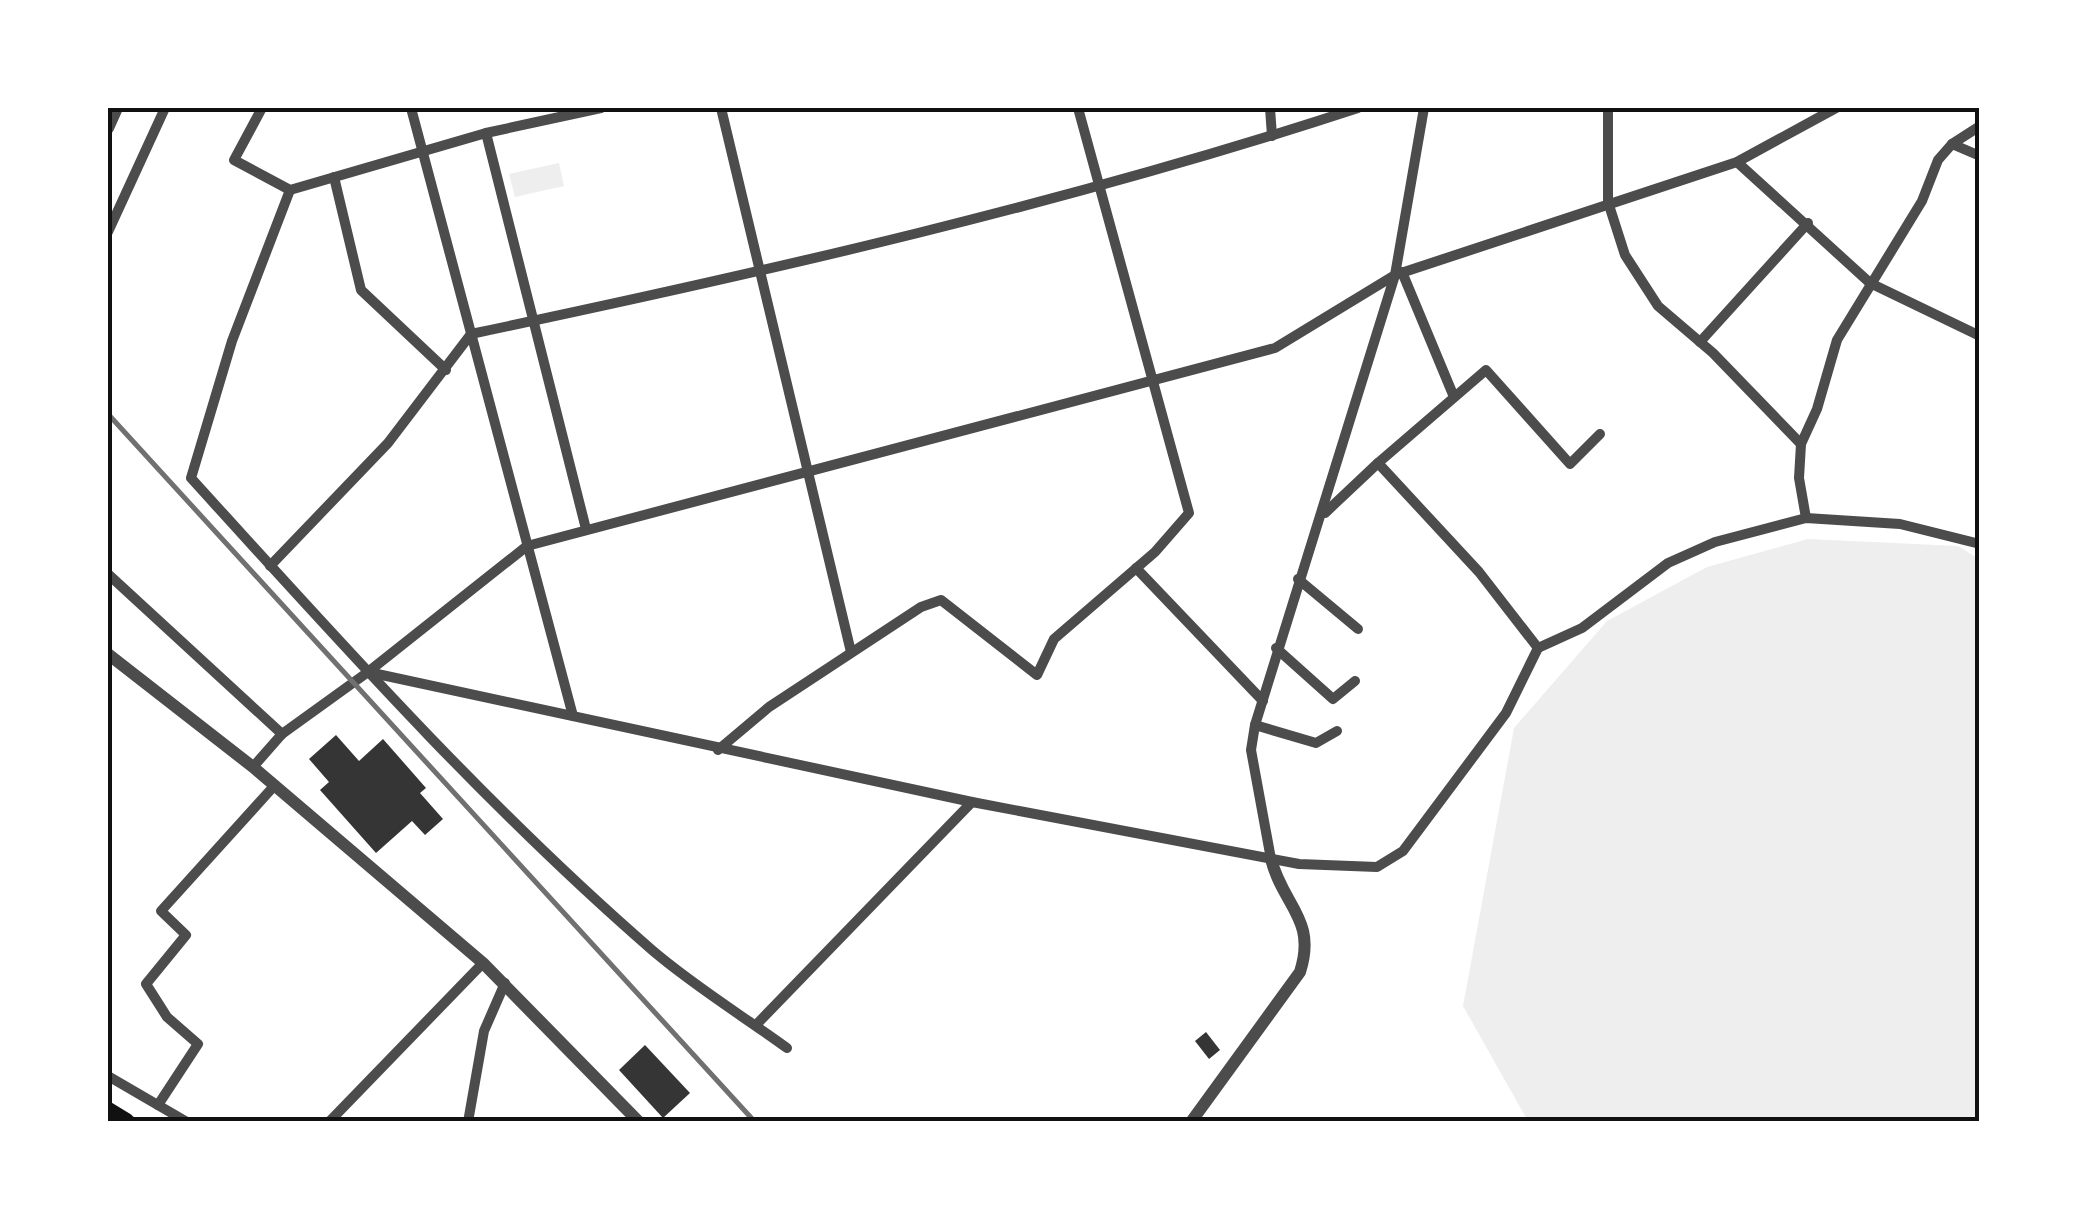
<svg xmlns="http://www.w3.org/2000/svg" width="2087" height="1229" font-family="'Noto Sans',sans-serif">
<rect width="100%" height="100%" fill="#fff"/>
<!-- green -->
<g fill="#eee">
<polygon points="559,163 564,186 515,197 509,174"/>
<polygon points="1808,539 1958,546 1979,559 1979,1121 1528,1121 1463,1006 1514,728 1607,621 1707,567"/>
</g>
<!-- building -->
<g fill="#353535">
<polygon points="336,735 359,761 383,739 426,788 420,793 443,819 425,835 412,821 376,853 320,790 329,782 309,759"/>
<polygon points="1206,1032 1220,1050 1209,1059 1195,1041"/>
<polygon points="645,1045 690,1093 663,1118 619,1070"/>
</g>
<g fill="none" stroke-linecap="round" stroke-linejoin="round">
<!-- minor -->
<g stroke="#4c4c4c" stroke-width="10">
<polyline points="262,108 234,160 290,190 486,133 601,108"/>
<polyline points="411,108 573,716"/>
<polyline points="721,108 851,652"/>
<polyline points="1270,108 1272,136"/>
<polyline points="1608,108 1608,202 1625,255 1658,306 1713,353 1801,444"/>
<polyline points="486,133 586,529"/>
<polyline points="1952,144 1980,156"/>
<polyline points="1737,162 1870,283 1980,336"/>
<polyline points="334,177 361,290 446,370"/>
<path d="M290 190 232 341 191 478C338 640 486 806 652 950 694 986 743 1016 787 1048"/>
<polyline points="108,232 165,108"/>
<polyline points="1402,272 1454,397"/>
<polyline points="1700,342 1808,223"/>
<polyline points="1378,463 1486,370 1570,464 1600,434"/>
<polyline points="1325,513 1378,463 1479,572 1538,648"/>
<polyline points="1806,518 1799,478 1801,444 1817,409 1837,340 1922,201 1938,160 1952,144 1980,126"/>
<path d="M270 566 388 443 471 334C770 271 1068 203 1358 108"/>
<polyline points="1136,568 1263,701"/>
<polyline points="108,574 282,734"/>
<polyline points="1298,579 1358,629"/>
<polyline points="1276,648 1333,699 1355,681"/>
<polyline points="368,672 972,802 1299,864 1377,867 1403,851 1506,713 1538,648 1582,628 1668,563 1715,542 1806,518 1900,524 1980,544"/>
<polyline points="1255,725 1316,743 1337,731"/>
<polyline points="718,750 769,707 921,607 941,600 1037,675 1054,639 1155,552 1189,513 1078,108"/>
<polyline points="253,767 282,734 368,672 527,546 1275,348 1395,275 1737,162 1836,108"/>
<polyline points="1271,859 1251,750 1255,725 1395,275 1424,108"/>
<polyline points="756,1025 972,802"/>
<polyline points="108,1076 187,1122"/>
<polyline points="158,1105 198,1044 167,1017 146,984 186,935 161,911 275,785"/>
<polyline points="329,1122 483,963"/>
<polyline points="468,1122 484,1031 505,983"/>
</g>
<!-- tertiary -->
<g stroke="#4c4c4c" stroke-width="12">
<polyline points="108,128 117,108"/>
<polyline points="108,654 253,767 483,963 639,1122"/>
<path d="M1191 1122 1300 972C1317 919 1283 906 1271 859"/>
</g>
<!-- trunk -->
<polyline stroke="#111" stroke-width="18" points="108,1111 126,1122"/>
<!-- rail -->
<polyline stroke="#707070" stroke-width="5" points="108,414 755,1122"/>
</g>
<!-- border -->
<rect width="2087" height="1229" fill="none" stroke="#ffffff" stroke-width="220"/>
<rect x="110" y="110" width="1867" height="1009" fill="none" stroke="#111" stroke-width="4"/>
</svg>
